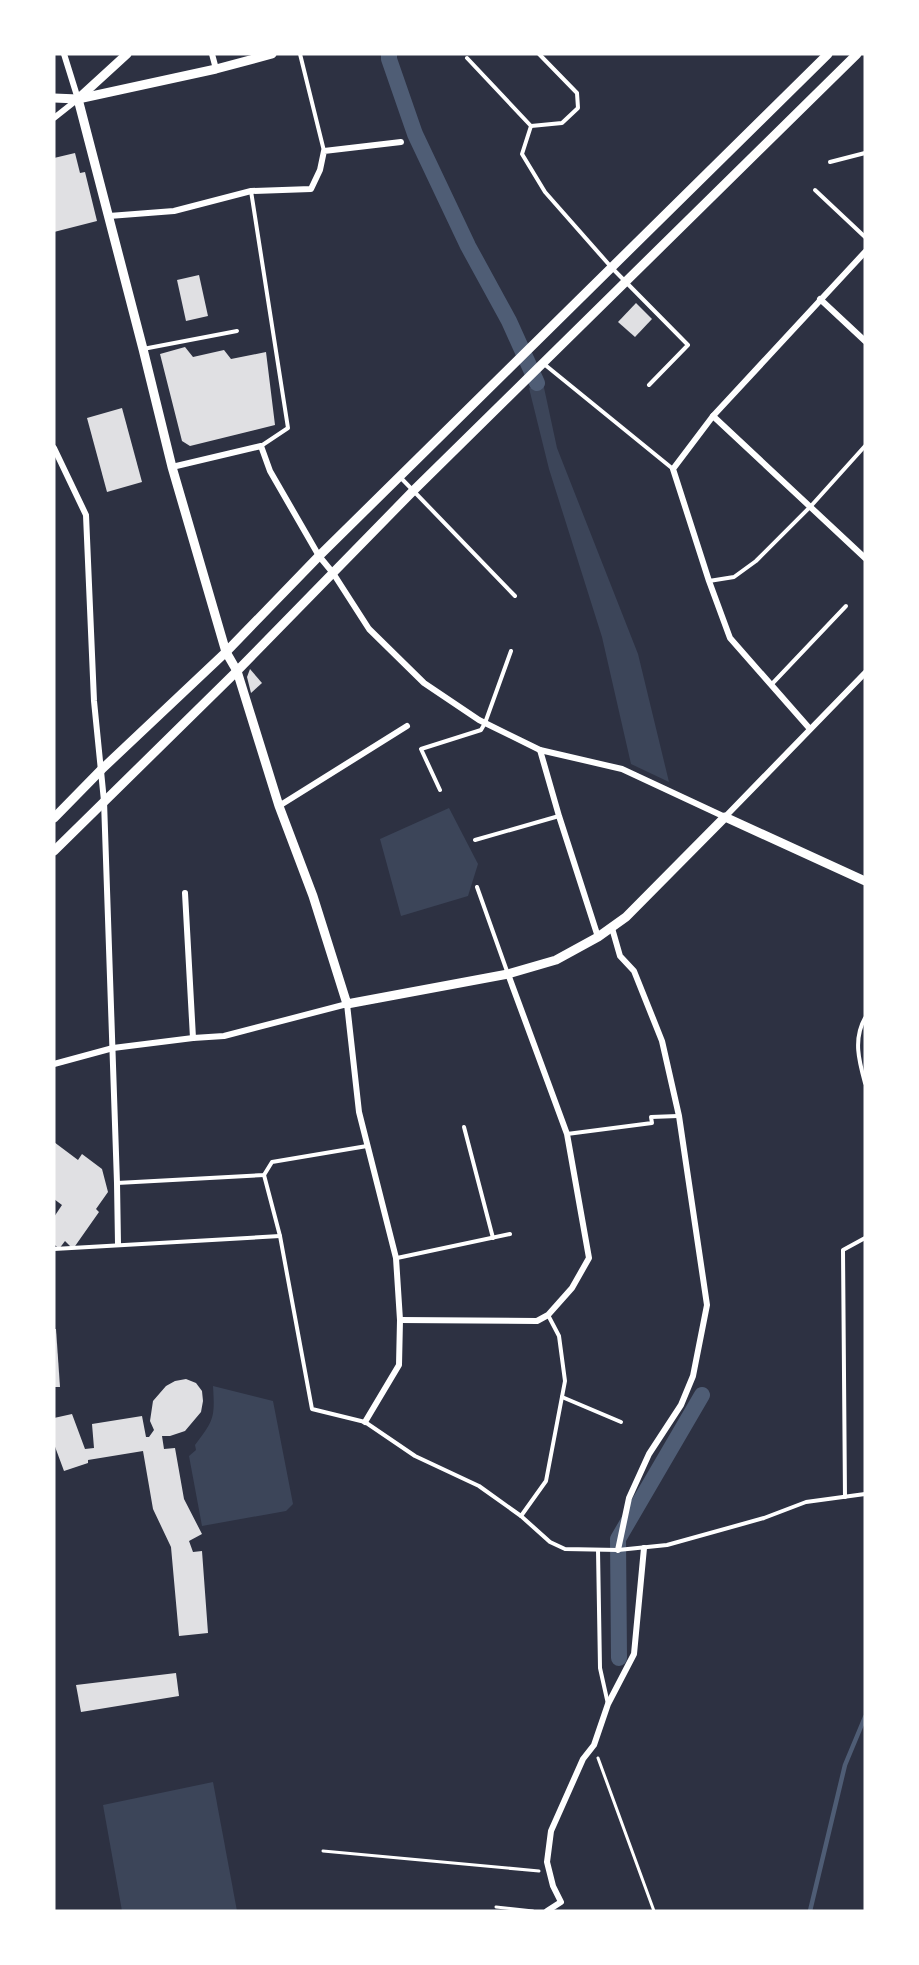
<svg xmlns="http://www.w3.org/2000/svg" width="919" height="1965" font-family="'Nunito Sans',sans-serif">
<rect width="100%" height="100%" fill="#2d3142"/>
<!-- green -->
<g fill="#3c4559">
<polygon points="543,383 557,448 638,654 669,782 631,764 602,637 549,469 529,388"/>
<polygon points="449,808 478,864 468,896 401,916 380,839"/>
<path d="M213 1386 273 1401 293 1504 286 1511 202 1526 189 1456 196 1450 195 1445C214 1420 215 1418 213 1386Z"/>
<polygon points="213,1782 237,1911 122,1911 103,1805"/>
</g>
<g fill="none" stroke-linecap="round" stroke-linejoin="round">
<!-- stream -->
<polyline stroke="#4f5d75" stroke-width="4.5" points="810,1911 845,1765 865,1717"/>
<!-- canal -->
<g stroke="#4f5d75" stroke-width="16">
<polyline points="389,54 389,59 415,134 468,246 509,321 537,383"/>
<polyline points="619,1658 618,1539 702,1395"/>
</g>
</g>
<!-- building -->
<g fill="#e0e0e3">
<polygon points="75,153 80,173 85,172 97,221 54,232 54,158"/>
<polygon points="199,275 208,316 186,321 177,280"/>
<polygon points="636,303 652,319 635,337 618,322"/>
<polygon points="185,347 193,357 224,350 231,359 266,352 275,425 190,446 182,441 160,354"/>
<polygon points="122,408 142,482 107,492 87,418"/>
<polygon points="250,669 262,683 251,693 247,677"/>
<polygon points="54,1142 78,1160 82,1154 102,1169 108,1192 96,1209 99,1212 73,1249 65,1241 59,1249 54,1244 54,1217 62,1205 54,1199"/>
<polygon points="54,1329 56,1329 60,1387 54,1387"/>
<polygon points="186,1379 196,1383 202,1391 203,1401 201,1412 185,1431 170,1436 162,1436 164,1449 175,1448 184,1499 202,1534 189,1541 193,1552 202,1551 208,1633 179,1636 171,1547 153,1509 143,1451 88,1460 88,1463 64,1471 54,1444 54,1418 72,1414 85,1449 94,1448 92,1424 142,1416 146,1437 149,1437 154,1430 150,1421 153,1401 166,1386 175,1381"/>
<polygon points="176,1673 179,1696 81,1712 76,1685"/>
</g>
<g fill="none" stroke-linecap="round" stroke-linejoin="round">
<!-- path -->
<g stroke="#fff" stroke-width="3">
<polyline points="598,1758 654,1911"/>
<polyline points="323,1851 539,1871"/>
<polyline points="496,1907 533,1911"/>
</g>
<!-- service -->
<g stroke="#fff" stroke-width="4">
<polyline points="300,54 324,151"/>
<polyline points="467,58 531,126 522,154 545,192 612,268 688,345 649,385"/>
<polyline points="531,126 562,123 578,108 577,93 539,54"/>
<polyline points="830,162 865,153"/>
<polyline points="815,190 865,237"/>
<polyline points="251,191 288,428 261,446"/>
<polyline points="143,349 237,331"/>
<polyline points="544,364 673,469"/>
<polyline points="401,478 515,596"/>
<polyline points="709,581 734,577 756,561 811,506 865,446"/>
<polyline points="771,685 846,606"/>
<polyline points="440,790 421,749 481,730 485,723 511,651"/>
<polyline points="475,840 559,816"/>
<polyline points="477,887 508,974"/>
<path d="M865 1018C853 1039 859 1061 865 1083"/>
<polyline points="464,1127 493,1238"/>
<polyline points="567,1134 652,1123 651,1117 678,1116"/>
<polyline points="264,1175 280,1236 312,1409 365,1422 415,1456 479,1486 521,1516 550,1542 565,1549 618,1550 667,1545 764,1518 806,1502 865,1494"/>
<polyline points="117,1183 264,1175 272,1162 367,1146"/>
<polyline points="54,1249 280,1236"/>
<polyline points="397,1258 510,1234"/>
<polyline points="562,1397 621,1422"/>
<polyline points="845,1497 843,1250 865,1238"/>
<polyline points="521,1516 546,1481 565,1381 559,1336 548,1315"/>
<polyline points="598,1550 600,1668 608,1704"/>
</g>
<!-- minor -->
<g stroke="#fff" stroke-width="6">
<polyline points="212,54 216,69"/>
<polyline points="54,118 78,99 64,54"/>
<polyline points="109,216 174,211 251,191 311,189 320,170 324,151 401,142"/>
<polyline points="820,299 865,341"/>
<polyline points="713,416 865,558"/>
<polyline points="54,448 86,515 94,701 104,801 117,1183 118,1244"/>
<polyline points="172,467 261,446 270,471 319,556 333,573 369,629 424,683 479,720 540,750 622,769 725,817 865,673"/>
<polyline points="810,729 730,638 709,581 673,469 713,416 865,252"/>
<polyline points="540,750 559,816 598,937"/>
<polyline points="279,806 407,726"/>
<polyline points="185,893 193,1038"/>
<polyline points="612,928 620,956 634,971 662,1041 679,1116 707,1305 693,1376 681,1405 649,1454 629,1498 618,1550"/>
<polyline points="54,1064 113,1048 193,1038 224,1036 347,1004 359,1112 396,1258 400,1320 399,1365 365,1422"/>
<polyline points="400,1320 537,1321 548,1315 572,1288 589,1258 567,1134 508,974"/>
<polyline points="547,1911 561,1902 553,1886 547,1862 551,1831 583,1759 594,1745 608,1704 634,1654 644,1548"/>
</g>
<!-- tertiary -->
<g stroke="#fff" stroke-width="9">
<polyline points="80,97 127,54"/>
<polyline points="54,98 78,99 216,69 272,54"/>
<polyline points="78,99 143,349 172,467 226,652 237,671 279,806 313,896 347,1004 508,974 556,960 598,937 626,917 725,817 865,881"/>
<polyline points="54,818 102,769 226,652 319,556 828,54"/>
<polyline points="54,851 237,671 414,490 857,54"/>
</g>
</g>
<!-- border -->
<rect width="919" height="1965" fill="none" stroke="#ffffff" stroke-width="111"/>
</svg>
